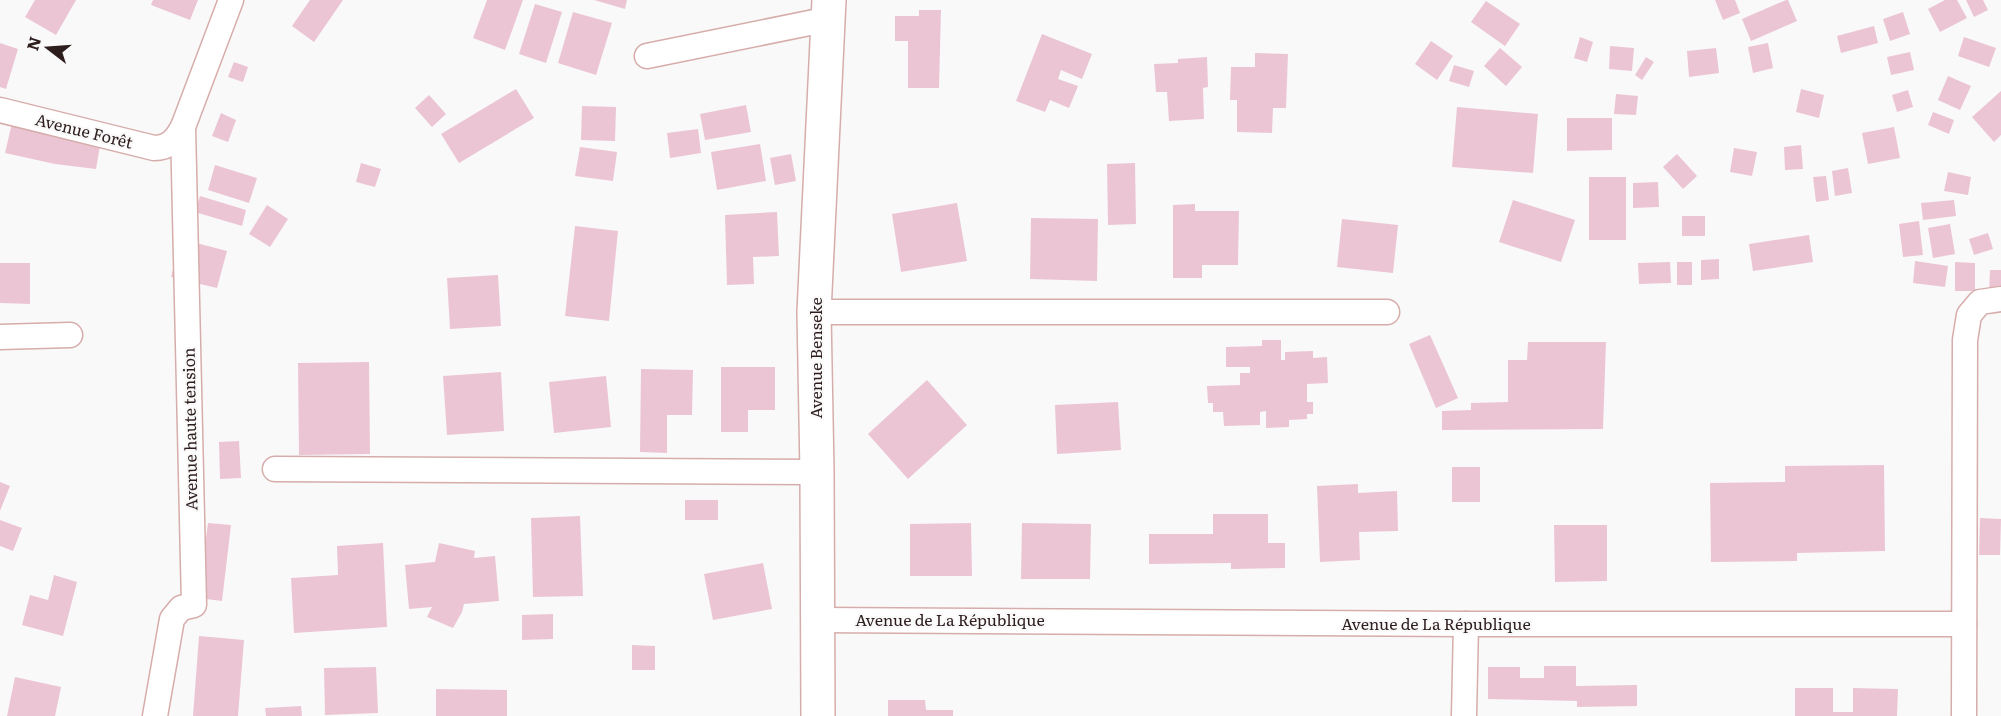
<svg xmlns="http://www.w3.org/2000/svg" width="2001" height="716" font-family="Literata,serif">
<rect width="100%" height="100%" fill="#f9f9f9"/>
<!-- building -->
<g fill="#ecc5d5">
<polygon points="35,0 76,0 56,35 25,17"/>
<polygon points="153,0 198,0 190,20 151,5"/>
<polygon points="310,0 343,0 314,42 292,26"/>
<polygon points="487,0 523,0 505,50 473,38"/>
<polygon points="594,0 627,0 625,9"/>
<polygon points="1715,0 1735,0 1740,13 1723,20"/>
<polygon points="1786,0 1788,0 1797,21 1751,41 1742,19"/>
<polygon points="1945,0 1957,0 1967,18 1940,32 1928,9"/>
<polygon points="1966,0 1983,0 1988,10 1974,17"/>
<polygon points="1486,1 1520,24 1505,46 1471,22"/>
<polygon points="535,4 562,12 546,63 519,54"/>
<polygon points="919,10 941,10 939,88 908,88 908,41 895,41 895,16 919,16"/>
<polygon points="573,12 612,23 596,75 558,63"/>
<polygon points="1903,12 1910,34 1890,41 1883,19"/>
<polygon points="1874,26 1878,43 1841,53 1837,36"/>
<polygon points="1042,34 1092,54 1082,79 1061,70 1058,79 1078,86 1069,108 1050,100 1045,112 1016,101"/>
<polygon points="1580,37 1593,42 1587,62 1574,58"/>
<polygon points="1964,37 1996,48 1989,67 1958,56"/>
<polygon points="1431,41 1453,56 1437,80 1415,64"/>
<polygon points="0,43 18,49 6,89 0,87"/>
<polygon points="1768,43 1773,68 1753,73 1748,47"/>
<polygon points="1610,46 1634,48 1632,71 1609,69"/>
<polygon points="1500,48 1522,67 1506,86 1484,66"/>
<polygon points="1716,48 1719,73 1689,77 1687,51"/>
<polygon points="1910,52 1914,70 1891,75 1887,57"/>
<polygon points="1255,53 1288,54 1286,108 1273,108 1272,133 1237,132 1237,100 1230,100 1231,67 1255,67"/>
<polygon points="1207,57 1208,87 1203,88 1204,119 1169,121 1167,92 1156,92 1154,64 1178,63 1178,59"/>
<polygon points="1646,57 1654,62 1642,80 1635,75"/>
<polygon points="234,62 248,67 243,82 228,77"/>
<polygon points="1454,65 1474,71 1469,87 1449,81"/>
<polygon points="1948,76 1971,86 1960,110 1938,100"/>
<polygon points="516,89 534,118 459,163 441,134"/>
<polygon points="1801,89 1824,95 1819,118 1796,112"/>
<polygon points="1908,90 1913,107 1897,112 1892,95"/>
<polygon points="2001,91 2001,135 1994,142 1972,117"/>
<polygon points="1616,94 1638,96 1636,115 1614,114"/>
<polygon points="429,95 446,114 432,127 415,108"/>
<polygon points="746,105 751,132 705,140 700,114"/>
<polygon points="582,106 616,107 615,141 581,140"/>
<polygon points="1457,107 1538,114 1533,173 1452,167"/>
<polygon points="1933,112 1954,120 1949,134 1928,125"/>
<polygon points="221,113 236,120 228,142 212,136"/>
<polygon points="1567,118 1612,118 1612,150 1567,151"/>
<polygon points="12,123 101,140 96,169 55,164 5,153"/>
<polygon points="1894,127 1900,158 1868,164 1862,133"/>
<polygon points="698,129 701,153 670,158 667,133"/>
<polygon points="760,144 766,181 717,190 711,152"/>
<polygon points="1801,145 1803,169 1785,170 1784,147"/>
<polygon points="580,147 617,152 613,181 575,176"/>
<polygon points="1734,148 1757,152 1752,176 1730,172"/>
<polygon points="791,154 796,181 775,185 770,158"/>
<polygon points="1677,154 1697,176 1683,189 1663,167"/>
<polygon points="361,163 381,169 375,187 356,182"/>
<polygon points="1135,163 1136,224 1108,225 1107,164"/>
<polygon points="215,165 257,178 249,203 208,190"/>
<polygon points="1848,168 1852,193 1835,196 1832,171"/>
<polygon points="1948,172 1971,177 1968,195 1944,191"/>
<polygon points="1826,176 1829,200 1816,202 1813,177"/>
<rect x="1589" y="177" width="37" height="63"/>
<polygon points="1658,182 1659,207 1633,208 1633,183"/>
<polygon points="200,196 246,210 242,226 195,212"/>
<polygon points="1513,200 1575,220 1561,262 1499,242"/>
<polygon points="1954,200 1956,216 1923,220 1921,203"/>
<polygon points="957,203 967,261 901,272 892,214"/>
<polygon points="1195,204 1195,211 1239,211 1238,265 1202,265 1202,278 1173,278 1173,205"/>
<polygon points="267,205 288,219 270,247 249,234"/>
<polygon points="777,212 779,256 753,257 754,284 727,285 725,215"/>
<rect x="1682" y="216" width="23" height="20"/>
<polygon points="1031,218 1098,219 1097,281 1030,279"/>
<polygon points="1342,219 1398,225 1393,273 1337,267"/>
<polygon points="1919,221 1923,255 1903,257 1899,224"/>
<polygon points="1950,224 1955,254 1933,258 1928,228"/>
<polygon points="575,226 618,231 609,321 565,316"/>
<polygon points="1988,233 1993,249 1974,255 1969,239"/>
<polygon points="1809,235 1813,262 1753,271 1749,244"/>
<polygon points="181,239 227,251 217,288 171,277"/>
<polygon points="1719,259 1719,279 1701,280 1701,260"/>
<polygon points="1915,261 1948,266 1945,287 1913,283"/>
<polygon points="1670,262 1671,283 1639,284 1638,263"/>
<rect x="1677" y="262" width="15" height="23"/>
<polygon points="1955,262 1975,263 1975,291 1955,291"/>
<polygon points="0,263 30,263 30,304 0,303"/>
<polygon points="1990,270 2001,270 2001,294 1989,293"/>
<polygon points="498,275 501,326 450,329 447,278"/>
<polygon points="1430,335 1458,398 1436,408 1409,344"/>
<polygon points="1262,340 1281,340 1281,360 1285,360 1285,352 1313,351 1313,358 1327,357 1328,383 1307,384 1307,402 1313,402 1313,414 1307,414 1307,419 1289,420 1289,427 1266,428 1266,411 1260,412 1260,425 1224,426 1223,412 1213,412 1213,403 1208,403 1207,386 1240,385 1240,373 1250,373 1250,367 1226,367 1226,347 1262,346"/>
<polygon points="1528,342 1606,342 1603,429 1442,430 1442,411 1471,410 1471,403 1508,402 1508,360 1527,360"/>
<polygon points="369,362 370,454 299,455 298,363"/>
<polygon points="721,367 775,367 775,410 748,410 748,432 721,432"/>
<polygon points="641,369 693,370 692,415 667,415 667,453 640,452"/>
<polygon points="501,372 504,431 447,435 443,376"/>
<polygon points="606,376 611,427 554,433 549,382"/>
<polygon points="927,380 967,425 908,479 868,434"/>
<polygon points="1118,402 1121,450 1057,454 1055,405"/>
<polygon points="239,441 241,478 220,479 219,442"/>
<polygon points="1884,465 1885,551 1797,553 1797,561 1711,562 1710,483 1785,482 1785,466"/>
<rect x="1452" y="467" width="28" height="35"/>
<polygon points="0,482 10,486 0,511"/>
<polygon points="1358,484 1358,493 1397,491 1398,531 1359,532 1360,560 1320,562 1317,486"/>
<rect x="685" y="500" width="33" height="20"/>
<polygon points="1213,514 1268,514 1268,543 1285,543 1285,568 1231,569 1231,563 1149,564 1149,534 1213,534"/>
<polygon points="580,516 583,596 533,597 531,518"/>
<polygon points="1980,518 2001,519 2000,555 1979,555"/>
<polygon points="0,520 22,528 13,551 0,546"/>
<polygon points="208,523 231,525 222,601 198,598"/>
<polygon points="971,523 972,576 910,576 910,524"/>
<polygon points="1022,523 1091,524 1090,579 1021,579"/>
<polygon points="1554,525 1607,525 1607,581 1555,582"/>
<polygon points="383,543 387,627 294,633 291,578 338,575 337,546"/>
<polygon points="439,543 475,551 474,558 495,556 499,601 464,604 462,612 453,628 427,617 432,607 409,609 405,565 435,562"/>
<polygon points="763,563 772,609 713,620 704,574"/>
<polygon points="54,575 77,582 63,636 22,625 30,595 48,600"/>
<polygon points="553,614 553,639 522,640 522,615"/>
<polygon points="199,636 244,640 238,716 193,716"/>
<polygon points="632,645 655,646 655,670 632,670"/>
<polygon points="1544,666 1576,666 1576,686 1637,685 1637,706 1577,707 1577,701 1488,699 1488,667 1520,667 1520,678 1544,678"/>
<polygon points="376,667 378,713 325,715 324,668"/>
<polygon points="15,677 61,687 55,716 7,716"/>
<polygon points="1795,688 1833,688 1833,712 1853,712 1853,688 1898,689 1897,716 1795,716"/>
<polygon points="436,689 507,690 507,716 436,716"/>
<polygon points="888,700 925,700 926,710 953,710 953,716 888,716"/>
<polygon points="301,706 302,716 266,716 265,708"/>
</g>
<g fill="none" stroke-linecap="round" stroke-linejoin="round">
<defs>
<g id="street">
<polyline points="647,56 829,19"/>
<path d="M0 110 154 148C169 148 176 140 183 127L231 0"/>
<polyline points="814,312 1387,312"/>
<polyline points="0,337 70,335"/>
<polyline points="275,469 817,472"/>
<polyline points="817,620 1466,624 1964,624"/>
<polyline points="155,716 172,619 181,608 194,605 183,127"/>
<polyline points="1464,716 1466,624"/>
<polyline points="1964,716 1965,340 1969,315 1980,302 2001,299"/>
</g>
<polyline id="secondary" points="818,716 817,472 814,312 829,0"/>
</defs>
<!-- street casing -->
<use href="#street" stroke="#d6adab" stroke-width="27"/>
<!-- secondary casing -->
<use href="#secondary" stroke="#d6adab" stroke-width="36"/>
<!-- street -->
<use href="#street" stroke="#fff" stroke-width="24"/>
<!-- secondary -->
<use href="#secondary" stroke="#fff" stroke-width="33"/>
</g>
<g text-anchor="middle" stroke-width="4.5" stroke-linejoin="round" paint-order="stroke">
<!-- street labels -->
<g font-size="16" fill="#2d1d1d" stroke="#f9f9f9">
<text transform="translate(84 131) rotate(14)" y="6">Avenue Forêt</text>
<text transform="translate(816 358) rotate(-90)" y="6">Avenue Benseke</text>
<text transform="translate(190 429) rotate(-91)" y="6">Avenue haute tension</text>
<text x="950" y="626">Avenue de La République</text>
<text x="1436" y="630">Avenue de La République</text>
</g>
</g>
<!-- north arrow -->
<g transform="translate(48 48) rotate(287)" stroke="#f9f9f9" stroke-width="4.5" paint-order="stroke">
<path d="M0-4.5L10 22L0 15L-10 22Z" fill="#2d1d1d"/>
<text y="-9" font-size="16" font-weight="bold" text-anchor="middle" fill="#2d1d1d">N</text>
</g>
</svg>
